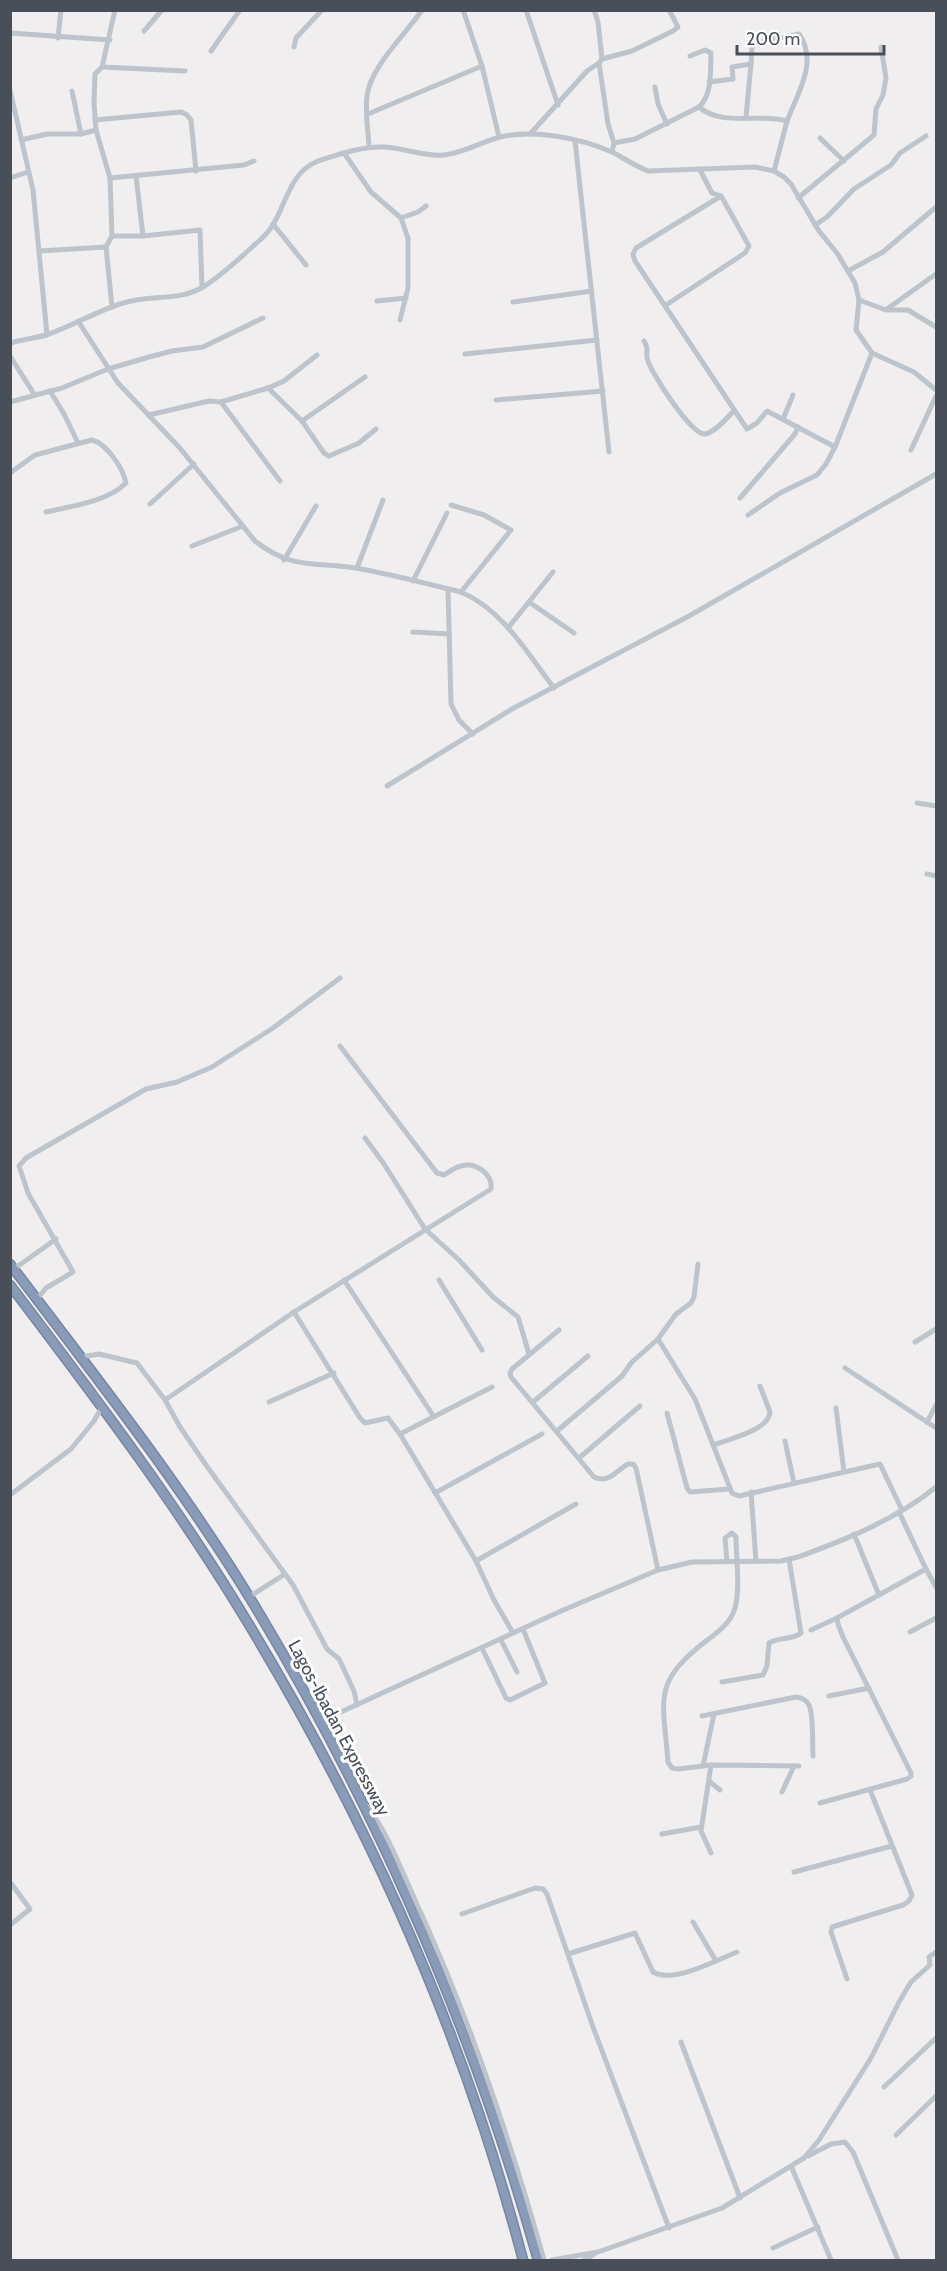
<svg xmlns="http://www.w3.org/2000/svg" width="947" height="2271" font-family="Cabin,sans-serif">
<rect width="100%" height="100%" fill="#f0eeee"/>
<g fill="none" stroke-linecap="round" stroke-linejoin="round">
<defs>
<g id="highway">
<path d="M10 1264C95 1376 183 1487 256 1608 378 1811 474 2032 538 2260"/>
<path d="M10 1285C92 1393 175 1502 245 1618 366 1817 464 2035 523 2260"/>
</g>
</defs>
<!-- highway casing -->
<use href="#highway" stroke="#7686a4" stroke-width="11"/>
<!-- minor -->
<g stroke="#bec4cc" stroke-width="5">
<polyline points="463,10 482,66 499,137"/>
<polyline points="526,10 558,105"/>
<polyline points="594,10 598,22 602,59 599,63 608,124 614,143"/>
<polyline points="144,31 162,10"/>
<polyline points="10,33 110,40"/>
<polyline points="58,38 61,10"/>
<polyline points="294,47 296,38 322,10"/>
<polyline points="211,51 240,10"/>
<polyline points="602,59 632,51 673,31 678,27 669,10"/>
<polyline points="102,67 185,71"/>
<polyline points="655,87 658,104 667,124"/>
<polyline points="10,90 33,190 47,335"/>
<polyline points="72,91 81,134 96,130"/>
<path d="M699 107C722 127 758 113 787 121 797 94 819 62 799 34L756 43 752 48 751 64 732 67 733 79 709 82"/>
<polyline points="368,114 482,66"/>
<polyline points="746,117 751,64"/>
<polyline points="95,120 181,112 187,115 191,120 196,171"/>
<polyline points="531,133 587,71 599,63"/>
<polyline points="820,138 844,161"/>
<polyline points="21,140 47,134 81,134"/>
<polyline points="575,141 609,452"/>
<path d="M369 147C368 130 365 112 367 96 370 67 406 34 422 10"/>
<path d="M612 152 614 143 635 139 699 107C713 94 710 71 711 53L705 50 690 56"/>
<polyline points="344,153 371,192 401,218 408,238 408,288 400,320"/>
<polyline points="774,171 787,121"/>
<polyline points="136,176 143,236"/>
<polyline points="10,178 28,172"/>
<polyline points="110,178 244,165 254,161"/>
<polyline points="721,196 636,248 633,254 635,261 747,429 757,423 767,411 835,447"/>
<polyline points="798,198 874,135 876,109 883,95 886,78 881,47"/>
<polyline points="401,218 418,212 426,206"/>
<polyline points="273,224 306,265"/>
<polyline points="815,225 827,217 854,189 891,165 900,153 926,136"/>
<polyline points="112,236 143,236 200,230 202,288"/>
<polyline points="39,251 106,247"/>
<polyline points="848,271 883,252 936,207"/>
<polyline points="859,300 886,310 908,310 936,327"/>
<polyline points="377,301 406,298"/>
<polyline points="513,302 592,291"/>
<polyline points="666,305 745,253 749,246 724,201 721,196 712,193 700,170"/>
<polyline points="112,307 106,247 112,236 110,178 96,130 94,103 95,74 102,67 115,10"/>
<polyline points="887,309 936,274"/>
<path d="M78 321 118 383 179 447 255 541C293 571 317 561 361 569 394 575 428 584 461 592 503 610 527 653 554 688"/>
<path d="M644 341C649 348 646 351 647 358 650 372 692 436 705 434 716 432 726 418 734 411"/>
<path d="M10 343C22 340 35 338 46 335 74 326 99 309 127 302 152 295 180 301 203 287 223 275 243 255 260 240 287 218 283 175 318 161 340 154 362 146 385 147 404 148 424 157 444 155 464 153 481 142 500 137 534 129 580 138 612 152 624 158 635 166 648 171L755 167 774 171 784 177 791 184 819 231 837 253 855 283 859 300 856 330 872 353"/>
<polyline points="465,354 597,340"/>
<polyline points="10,356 34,394"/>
<polyline points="268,388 302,421 324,453 329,456 359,443 376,429"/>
<polyline points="50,391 64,414 78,443"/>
<polyline points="496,400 603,391"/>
<polyline points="10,402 62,388 108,369 149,357 172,351 203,347 263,318"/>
<polyline points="221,402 280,481"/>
<polyline points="149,415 209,401 221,402 268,388 284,381 317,355"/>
<polyline points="783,419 793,395"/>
<polyline points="302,421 365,377"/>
<polyline points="911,450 936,396"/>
<path d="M10 473 35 455 92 440C107 444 123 468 126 483 107 502 71 506 46 512"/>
<polyline points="740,498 795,434 798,427"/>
<polyline points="150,504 194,464"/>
<polyline points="451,505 484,515 511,530 461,592"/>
<polyline points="748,515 780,493 817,475 826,464 835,447 872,353 914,372 936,390"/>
<polyline points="192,546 243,526"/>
<polyline points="284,560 316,506"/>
<polyline points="357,568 383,500"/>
<polyline points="413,581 447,513"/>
<polyline points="448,589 451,704 459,720 473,734"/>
<polyline points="529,602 574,633"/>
<polyline points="508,628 553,572"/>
<polyline points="413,632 449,634"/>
<polyline points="387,786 512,709 689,616 936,474"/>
<polyline points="917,803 936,806"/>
<polyline points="927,874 936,876"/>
<polyline points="365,1138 384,1164 425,1229 459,1260 493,1297 518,1317 529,1354"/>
<polyline points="14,1269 56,1239"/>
<polyline points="344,1280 434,1417"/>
<polyline points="439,1280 482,1350"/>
<polyline points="37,1299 46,1288 73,1272 28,1193 19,1166 26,1158 146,1089 177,1082 212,1067 273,1028 340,978"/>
<polyline points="294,1312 360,1418 365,1423 388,1418 400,1434 476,1561 494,1600 513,1633"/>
<path d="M559 1330 512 1369 510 1373 511 1377 594 1477C608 1484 616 1471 628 1464H633L636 1468 658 1570"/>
<polyline points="658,1339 695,1399 732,1493 739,1496 880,1464 902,1510"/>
<polyline points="915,1342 936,1329"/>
<polyline points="81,1357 99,1354 137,1363 165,1400 180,1427 206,1465 293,1585 327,1649 339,1659 354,1691 357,1705"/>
<polyline points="845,1368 936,1428"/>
<path d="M165 1400 294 1312 491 1189C493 1174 476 1162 461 1166 455 1167 449 1172 444 1175L437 1173 340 1046"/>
<polyline points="269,1402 334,1373"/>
<polyline points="533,1402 588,1356"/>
<polyline points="836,1408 844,1472"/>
<polyline points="667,1413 687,1488 690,1492 729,1489"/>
<polyline points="927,1422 936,1405"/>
<polyline points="557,1431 622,1376 632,1362 658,1339 676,1314 691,1303 694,1297 698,1264"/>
<polyline points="400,1434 492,1387"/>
<polyline points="785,1441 794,1483"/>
<path d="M714 1445C729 1439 769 1430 770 1412L760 1386"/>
<polyline points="579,1458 640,1406"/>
<polyline points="751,1492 756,1561"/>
<polyline points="435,1493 542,1434"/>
<polyline points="10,1495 71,1449 94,1421 102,1407"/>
<polyline points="899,1512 926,1569 936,1587"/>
<polyline points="854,1534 879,1595"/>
<polyline points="476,1561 576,1504"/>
<path d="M727 1561 725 1538 732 1533 736 1537C736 1558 741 1592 734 1611 730 1623 717 1633 706 1641 652 1683 663 1698 668 1762L672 1768 678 1769 711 1765 799 1766"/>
<polyline points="249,1597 285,1574"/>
<polyline points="811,1630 837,1618"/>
<polyline points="910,1632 936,1618"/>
<polyline points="501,1640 517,1672"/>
<polyline points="482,1648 506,1698 510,1700 545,1683 523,1629"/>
<path d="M722 1682 763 1675 767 1666 769 1643C779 1637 793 1640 801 1633L789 1559"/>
<polyline points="829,1696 869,1688"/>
<path d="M702 1716 796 1697C801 1698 806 1699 809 1705 814 1716 812 1743 813 1756"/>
<path d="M319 1722 561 1611 658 1570 692 1562 781 1561 798 1557C845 1540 897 1519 936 1487"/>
<polyline points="703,1766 714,1714"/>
<polyline points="709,1781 720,1790"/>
<polyline points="782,1792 794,1766"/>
<polyline points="820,1803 907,1779 911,1776 911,1773 843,1637 838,1624 837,1618 926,1569"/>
<path d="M366 1805C388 1832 401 1870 416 1902 469 2017 510 2138 544 2260"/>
<polyline points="662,1834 701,1827"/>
<polyline points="711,1853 701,1831 711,1765"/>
<polyline points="794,1872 892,1846"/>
<polyline points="10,1882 30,1909 10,1925"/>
<polyline points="462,1914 535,1888 543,1889 547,1894 593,2027 669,2228"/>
<polyline points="693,1922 716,1961"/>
<path d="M568 1954 635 1933 653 1972C673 1984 717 1960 737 1952"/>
<polyline points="847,1979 831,1932 832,1927 903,1905 909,1901 912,1895 870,1790"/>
<polyline points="681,2042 740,2198"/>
<polyline points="884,2087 936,2038"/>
<polyline points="896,2135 936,2096"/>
<polyline points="808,2156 831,2144 845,2142 853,2152 898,2260"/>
<polyline points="791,2166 831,2260"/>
<polyline points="773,2248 818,2227"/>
<polyline points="552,2260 598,2252 722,2208 804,2158 819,2140 871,2058 899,2002 911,1982 930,1965 929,1957 936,1952"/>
<polyline points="584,2260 594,2254"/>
</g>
<!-- highway -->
<use href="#highway" stroke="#8a9bb8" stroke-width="8"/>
</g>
<g text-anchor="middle" stroke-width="6" stroke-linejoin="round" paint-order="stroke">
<!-- street labels -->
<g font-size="18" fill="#484f59" stroke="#fff">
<text transform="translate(339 1728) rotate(62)" y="6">Lagos-Ibadan Expressway</text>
</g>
</g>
<!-- border -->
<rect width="947" height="2271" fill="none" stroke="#484f59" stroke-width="24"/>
<!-- scale -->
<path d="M737 45v9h147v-9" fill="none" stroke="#484f59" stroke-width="3"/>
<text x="746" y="45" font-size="18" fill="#484f59" stroke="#ffffff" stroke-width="4.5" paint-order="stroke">200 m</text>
</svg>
